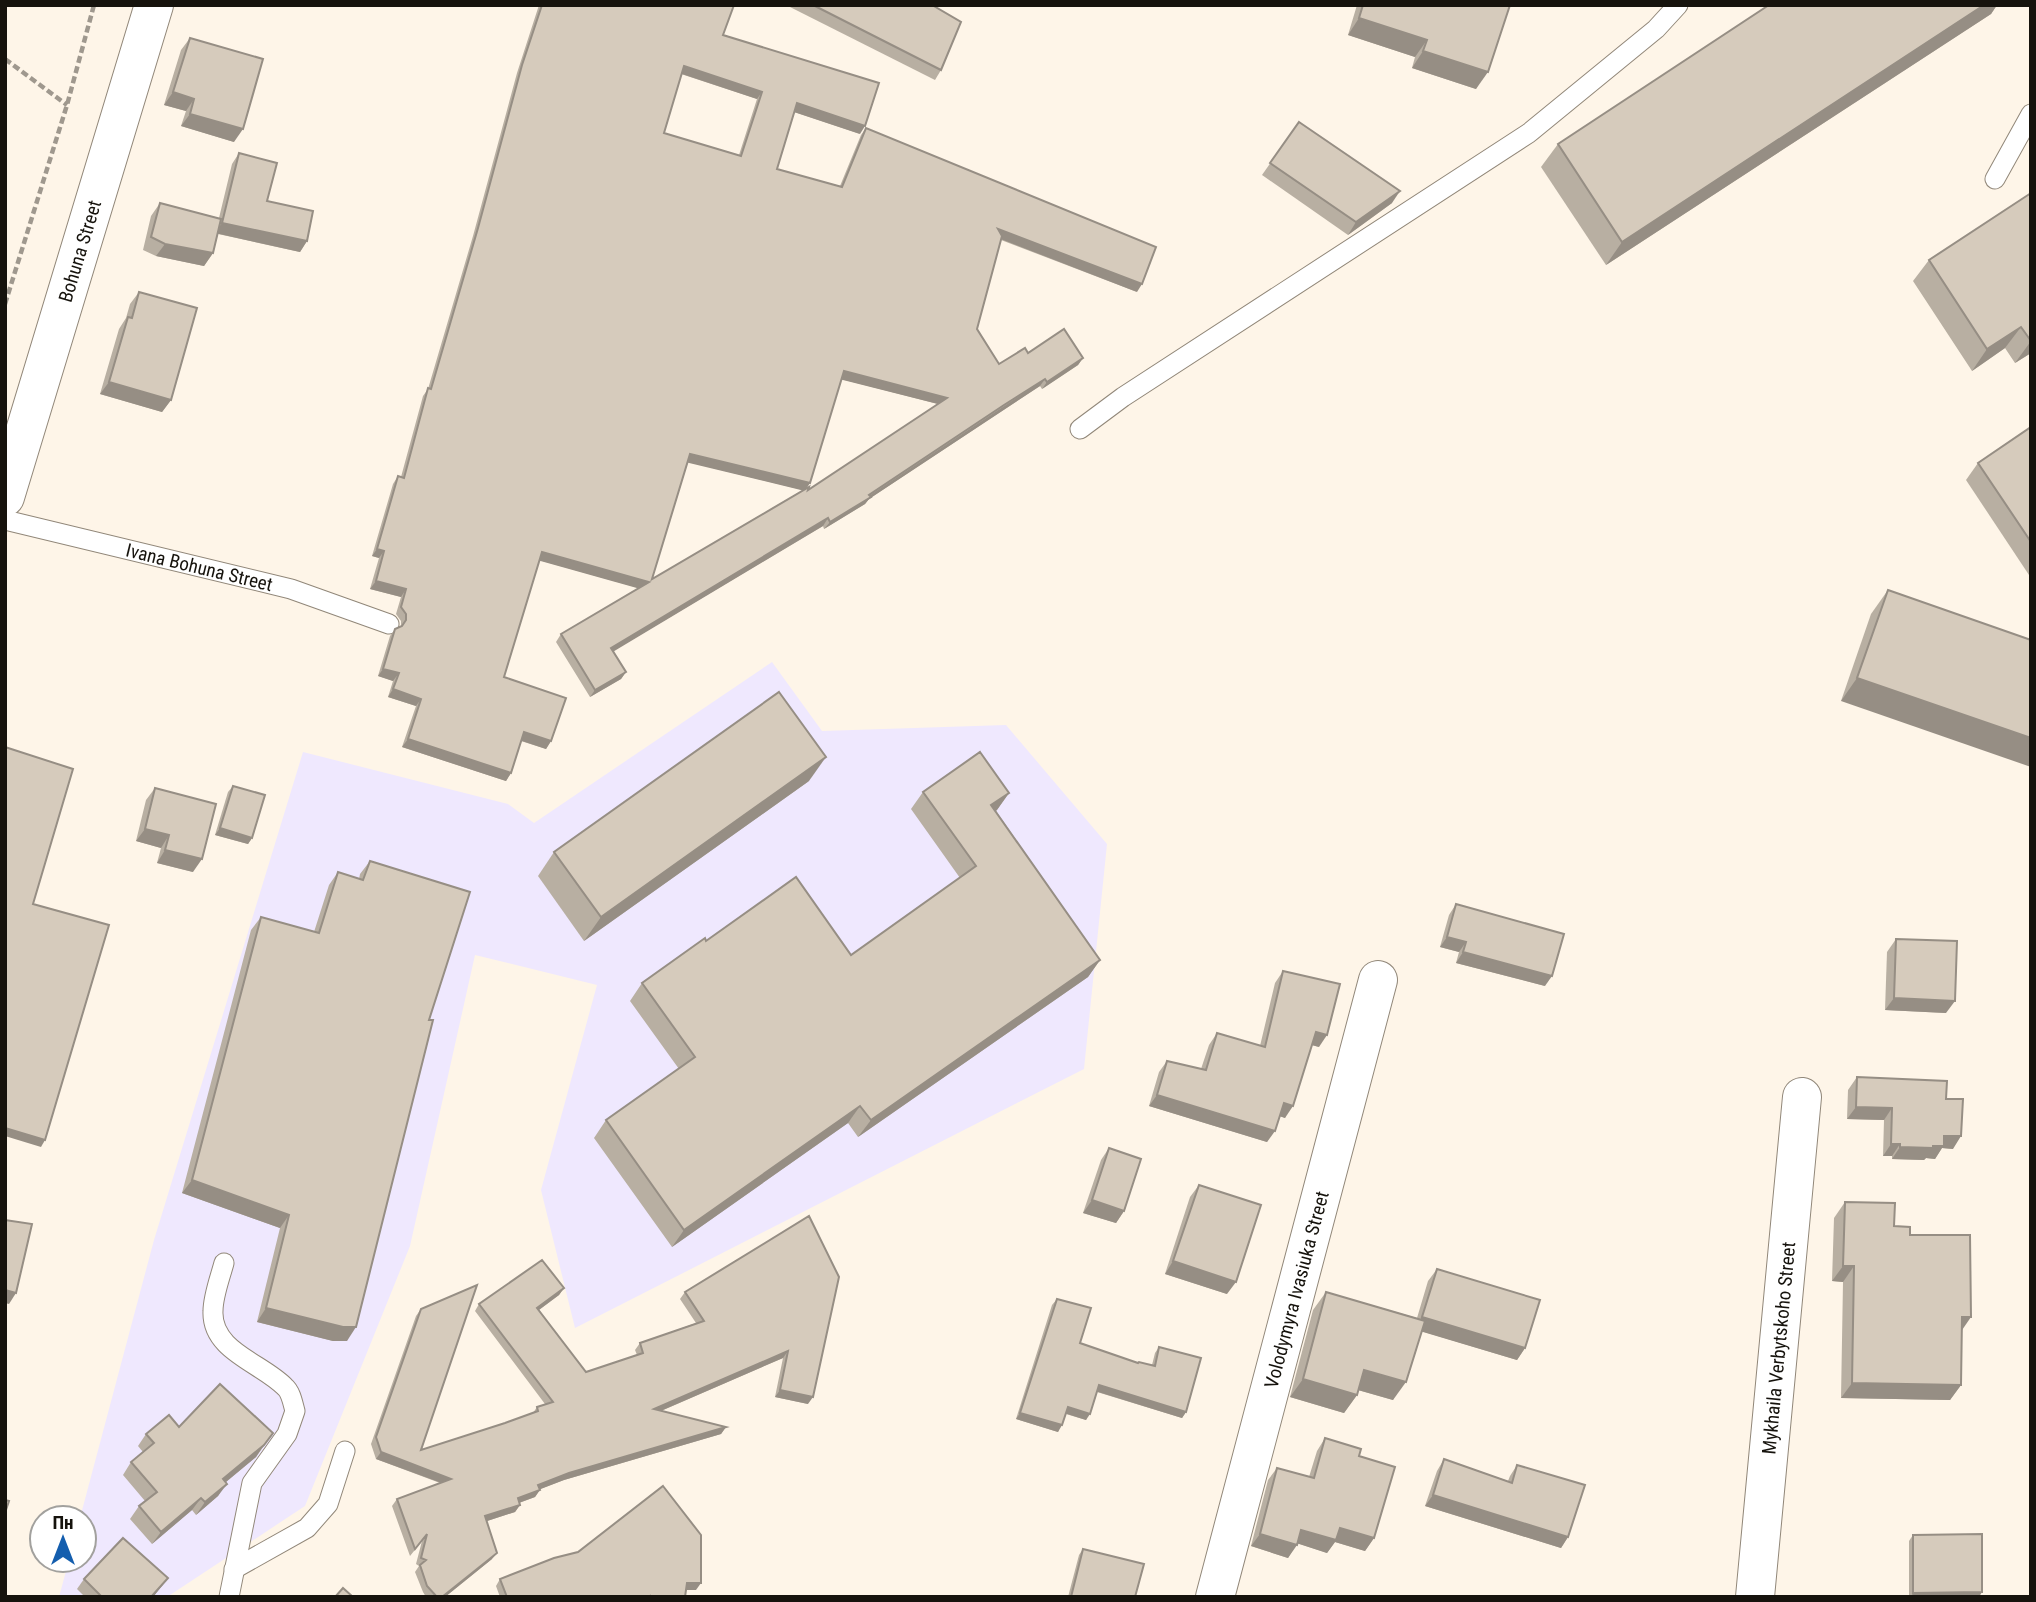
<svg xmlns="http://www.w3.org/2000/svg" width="2036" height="1602" font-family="'Roboto Condensed',sans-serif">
<rect width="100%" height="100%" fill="#fef5e8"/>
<!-- commercial -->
<polygon fill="#efe8fe" points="772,662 822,731 1006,725 1107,844 1084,1069 575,1328 541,1190 597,985 475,955 410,1246 305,1506 167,1597 59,1597 69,1560 84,1560 84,1518 80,1518 154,1240 303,752 508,804 534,823"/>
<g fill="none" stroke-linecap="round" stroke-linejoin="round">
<defs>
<g id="lane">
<polyline points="1995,179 2031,114"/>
<polyline points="1080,429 1123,397 1529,133 1656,29 1678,5"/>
<path id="s1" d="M5 520 291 589 389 624"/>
<path d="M224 1263C220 1278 213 1296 213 1311 211 1351 262 1363 285 1387 291 1392 293 1404 295 1411L287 1434 252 1483 229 1597"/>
<polyline points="234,1569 307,1528 328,1504 345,1451"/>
</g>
<g id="street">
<path id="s2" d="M5 497 154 5"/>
<path id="s3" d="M1215 1597 1378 980"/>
<path id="s4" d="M1755 1597 1802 1097"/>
</g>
</defs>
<!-- lane casing -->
<use href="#lane" stroke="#918779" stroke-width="21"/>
<!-- street casing -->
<use href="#street" stroke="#918779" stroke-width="40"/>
<!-- path -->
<g stroke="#9f988e" stroke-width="4.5" stroke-dasharray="7 3.5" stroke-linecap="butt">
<polyline points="5,59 67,105"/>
<polyline points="5,304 67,105 94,5"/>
</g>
<!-- lane -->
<use href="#lane" stroke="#fff" stroke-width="19"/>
<!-- street -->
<use href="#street" stroke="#fff" stroke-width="38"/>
</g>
<!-- wall -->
<g fill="#b8afa2" fill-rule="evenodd">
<path d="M539 5H734L723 35 860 134 794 112 777 169 840 186 861 135 866 128 1137 292 1001 240 977 329 999 364 1028 353 1083 358 1078 365 1042 389 1040 386 999 413 869 499 865 504 824 529 823 526 613 651 626 672 621 679 590 697 556 642 561 634 639 588 539 560 504 677 551 741 546 749 521 741 511 773 506 781 402 747 416 706 388 697 393 681 378 676 390 636 395 629 401 627V621L396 614 401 597 370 589 379 558 372 556 393 484 398 476 401 477 423 396 428 389 473 236 517 73ZM681 74 757 99 739 155 664 133ZM841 379 938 404 808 490 806 489ZM688 462 803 490 652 579Z"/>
<polygon points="786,5 932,5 941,70 935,80"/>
<polygon points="1357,5 1510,5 1476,89 1412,68 1415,57 1348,35"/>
<polygon points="1769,5 1997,5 1991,14 1606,265 1541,167 1558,144"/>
<polygon points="190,38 234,142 181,126 186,111 164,105 181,50"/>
<polygon points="1299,122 1392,203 1348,235 1262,175"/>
<polygon points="239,153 267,201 307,241 300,252 218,234 213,253 204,266 156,256 143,250 151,216 160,203 219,218 232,164"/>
<polygon points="2031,193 2031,353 2015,363 2005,348 1972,371 1913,281 1929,260"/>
<polygon points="139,292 171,400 162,412 100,394 119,329 126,318 130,304"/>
<polygon points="2031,427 2031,578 1966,480 1978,463"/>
<polygon points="1888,590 2031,640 1841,701 1871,614"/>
<polygon points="809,781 584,941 538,876 554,852"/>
<polygon points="233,786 252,838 248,844 215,835 228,792"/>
<polygon points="155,788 193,872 157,863 161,848 136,841 146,800"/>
<polygon points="923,792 1009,793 996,811 1100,960 1088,977 858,1137 848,1123 672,1247 594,1138 606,1120 679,1069 630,1001 642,983 706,941 851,955 960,878 911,809"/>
<polygon points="370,861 429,1020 347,1341 333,1341 257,1322 280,1228 182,1193 251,930 261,917 314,932 329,885 338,872 359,879 360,874"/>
<polygon points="1456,904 1545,986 1456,963 1459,952 1440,947 1449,915"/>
<polygon points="1896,939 1946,1013 1885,1010 1887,952"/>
<polygon points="1283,971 1319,1047 1312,1045 1285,1118 1280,1116 1267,1142 1149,1106 1159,1072 1167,1061 1201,1069 1209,1045 1217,1033 1260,1046 1275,983"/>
<polygon points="1857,1077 1946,1099 1953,1149 1942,1148 1935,1159 1926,1158 1924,1160 1892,1159 1892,1156 1883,1156 1884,1120 1847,1119 1848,1090"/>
<polygon points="1109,1148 1124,1211 1116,1223 1083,1213 1101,1160"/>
<polygon points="1199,1185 1227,1294 1165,1274 1190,1197"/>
<polygon points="1845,1202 1910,1235 1962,1329 1961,1385 1950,1400 1841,1398 1843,1282 1832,1281 1834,1218"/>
<polygon points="809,1216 808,1404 775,1397 783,1358 661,1411 726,1427 721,1434 564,1480 540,1489 535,1497 519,1503 520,1505 515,1512 487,1521 492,1559 445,1597 426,1597 423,1592 415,1572 419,1566 416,1564 422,1541 410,1556 392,1506 397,1499 440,1483 376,1459 371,1444 416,1316 421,1309 421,1450 505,1423 533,1413 537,1407 545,1404 475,1311 479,1304 564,1288 559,1295 539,1310 586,1372 637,1355 635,1350 640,1343 696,1323 680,1299 685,1292"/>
<polygon points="1437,1269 1525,1348 1517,1360 1421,1331 1393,1400 1358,1390 1357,1395 1344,1413 1290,1397 1313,1310 1326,1292 1417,1318 1428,1281"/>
<polygon points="1057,1299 1080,1343 1138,1363 1152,1365 1155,1353 1159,1347 1186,1412 1182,1418 1097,1392 1086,1420 1066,1414 1058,1432 1016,1419 1052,1305"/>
<polygon points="179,1427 273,1433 256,1457 226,1482 218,1496 196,1515 192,1510 152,1544 130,1519 139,1506 145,1501 123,1475 131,1462 143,1452 138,1446 146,1434"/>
<polygon points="1325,1438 1359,1456 1374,1538 1365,1551 1335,1542 1327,1553 1297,1543 1288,1558 1251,1546 1268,1480 1277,1468 1309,1477 1317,1451"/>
<polygon points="1444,1459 1508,1481 1510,1476 1517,1465 1568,1537 1561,1548 1425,1506 1437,1471"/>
<polygon points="1913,1535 1979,1597 1909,1597 1909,1541"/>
<polygon points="1083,1549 1135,1597 1068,1597 1079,1555"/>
<polygon points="168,1578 153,1597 85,1597 77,1589 84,1579"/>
<polygon points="500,1579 696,1590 686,1590 685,1597 500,1597 496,1586"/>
</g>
<!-- shaded-wall -->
<g fill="#968e84">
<polygon points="1984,5 1997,5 1991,14 1606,265 1622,242"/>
<polygon points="1359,18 1427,40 1415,57 1348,35"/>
<polygon points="1423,51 1488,72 1476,89 1412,68"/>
<polygon points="684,66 762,92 757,99 679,73"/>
<polygon points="173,92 194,99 186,111 164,105"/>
<polygon points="797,103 865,126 860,134 791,111"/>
<polygon points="190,114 243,129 234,142 181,126"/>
<polygon points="1400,191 1392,203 1348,235 1356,222"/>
<polygon points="222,223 307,241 300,252 215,233"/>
<polygon points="998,229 1142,284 1137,292 993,236"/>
<polygon points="165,244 213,253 204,266 156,256"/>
<polygon points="2021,327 2005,348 1972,371 1987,349"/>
<polygon points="2031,341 2031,353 2015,363"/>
<polygon points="1083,358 1078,365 1042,389 1047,382"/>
<polygon points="844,371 947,398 942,405 839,379"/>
<polygon points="1045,379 1040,386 869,499 865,504 824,529 830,522"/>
<polygon points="109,382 171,400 162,412 100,394"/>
<polygon points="690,454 810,483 805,491 685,462"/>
<polygon points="828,518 823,526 606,656 611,648"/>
<polygon points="377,549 384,551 379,558 372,556"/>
<polygon points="542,552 649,582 644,590 537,560"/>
<polygon points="376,581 406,589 401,597 370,589"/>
<polygon points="383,669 399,673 393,681 378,676"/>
<polygon points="626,672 621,679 590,697 595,690"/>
<polygon points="1857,678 2031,738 2031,767 1841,701"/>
<polygon points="393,689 421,699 416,706 388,697"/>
<polygon points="524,732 551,741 546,749 519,740"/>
<polygon points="408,739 511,773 506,781 402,747"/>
<polygon points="826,757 809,781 584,941 601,917"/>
<polygon points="1009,793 997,810 979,822 991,805"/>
<polygon points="220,828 252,838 248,844 215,835"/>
<polygon points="145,829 169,835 161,848 136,841"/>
<polygon points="165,850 202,859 193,872 157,863"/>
<polygon points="1447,937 1466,942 1459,952 1440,947"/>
<polygon points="1463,952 1552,976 1545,986 1456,963"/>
<polygon points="1100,960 1088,977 858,1137 871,1120"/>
<polygon points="1894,998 1955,1001 1946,1013 1885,1010"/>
<polygon points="1316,1032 1327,1035 1319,1047 1308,1044"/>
<polygon points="1157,1095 1275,1131 1267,1142 1149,1106"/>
<polygon points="1284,1103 1293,1106 1285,1118 1276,1115"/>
<polygon points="860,1106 848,1123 672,1247 684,1230"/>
<polygon points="1856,1107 1892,1108 1884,1120 1847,1119"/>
<polygon points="5,1128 45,1140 41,1147 5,1136"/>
<polygon points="1944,1136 1961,1136 1953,1149 1942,1148 1935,1159 1926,1158 1924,1160 1892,1159 1900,1147"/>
<polygon points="1891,1144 1900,1144 1892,1156 1883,1156"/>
<polygon points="192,1180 289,1215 280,1228 182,1193"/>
<polygon points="1092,1200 1124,1211 1116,1223 1083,1213"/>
<polygon points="1173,1261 1236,1282 1227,1294 1165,1274"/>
<polygon points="1843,1266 1854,1266 1843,1282 1832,1281"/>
<polygon points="564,1288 559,1295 532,1315 537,1308"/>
<polygon points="5,1290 16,1293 9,1304 5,1303"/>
<polygon points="266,1308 356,1327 347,1341 333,1341 257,1322"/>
<polygon points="1422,1317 1525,1348 1517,1360 1413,1329"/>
<polygon points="1962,1317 1971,1317 1960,1333"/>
<polygon points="788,1351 783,1358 649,1416 654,1409"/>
<polygon points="1364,1370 1406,1382 1393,1400 1351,1388"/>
<polygon points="1303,1379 1357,1395 1344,1413 1290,1397"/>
<polygon points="1852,1383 1961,1385 1950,1400 1841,1398"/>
<polygon points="1099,1385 1186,1412 1182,1418 1095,1391"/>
<polygon points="780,1390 813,1397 808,1404 775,1397"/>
<polygon points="1068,1407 1090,1414 1086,1420 1064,1413"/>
<polygon points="1020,1413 1062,1425 1058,1432 1016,1419"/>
<polygon points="726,1427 721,1434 564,1480 533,1492 538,1485 569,1473"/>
<polygon points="264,1445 256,1457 215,1491 223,1479"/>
<polygon points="381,1452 451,1479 447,1485 376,1459"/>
<polygon points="227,1484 218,1496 196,1515 205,1502"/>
<polygon points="540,1490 535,1497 513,1505 518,1498"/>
<polygon points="1433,1495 1568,1537 1561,1548 1425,1506"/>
<polygon points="201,1498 192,1510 152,1544 161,1532"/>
<polygon points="520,1505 515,1512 481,1523 485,1516"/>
<polygon points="1340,1528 1374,1538 1365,1551 1335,1542 1327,1553 1293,1542 1301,1530"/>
<polygon points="1260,1534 1297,1545 1288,1558 1251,1546"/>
<polygon points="497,1553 492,1559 445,1597 442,1597"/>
<polygon points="168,1578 153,1597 151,1597"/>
<polygon points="687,1583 701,1583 696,1590 682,1590"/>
<polygon points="1982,1592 1979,1597 1911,1597 1913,1593"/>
</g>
<!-- building -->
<g fill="#d6cbbc" stroke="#968e84" stroke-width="2" fill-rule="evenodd">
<path d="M542 5H734L723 35 879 83 865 126 797 103 777 169 842 187 866 128 1156 247 1142 284 998 229 1002 236 977 329 999 364 1025 348 1028 353 1064 329 1083 358 1047 382 1045 379 1004 405 869 495 871 497 830 522 828 518 611 648 626 672 595 690 561 634 649 582 542 552 504 677 566 698 551 741 524 732 511 773 408 739 421 699 393 689 399 673 383 669 395 629 402 626 406 620V614L401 607 406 589 376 581 384 551 377 549 398 476 404 478 428 388 431 389 478 228 522 65ZM684 66 762 92 741 156 664 133ZM844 371 947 398 808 490 809 487 652 579 690 454 810 483Z"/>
<polygon points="813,5 932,5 961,22 941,70"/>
<polygon points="1363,5 1510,5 1488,72 1423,51 1427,40 1359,18"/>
<polygon points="1769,5 1984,5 1622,242 1558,144"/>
<polygon points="190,38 263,59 243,129 190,114 194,99 173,92"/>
<polygon points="1299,122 1400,191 1356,222 1270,163"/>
<polygon points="239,153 277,163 267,201 313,211 307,241 222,223"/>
<polygon points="2031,193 2031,341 2021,327 1987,349 1929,260"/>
<polygon points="160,203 221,219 213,253 165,244 151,237"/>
<polygon points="139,292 197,308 171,400 109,382 128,317 132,318"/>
<polygon points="2031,427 2031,542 1978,463"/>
<polygon points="1888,590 2031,640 2031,738 1857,678"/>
<polygon points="779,692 826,757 601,917 554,852"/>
<polygon points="5,747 73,769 33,904 109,925 45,1140 5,1128"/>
<polygon points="980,752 1009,793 991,805 1100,960 871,1120 860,1106 684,1230 606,1120 695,1057 642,983 705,938 706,941 796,877 851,955 976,866 923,792"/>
<polygon points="233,786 265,795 252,838 220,828"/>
<polygon points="155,788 216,804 202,859 165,850 169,835 145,829"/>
<polygon points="370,861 470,892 429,1020 433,1020 356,1327 343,1327 266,1308 289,1215 192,1180 261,917 319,933 338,872 363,880"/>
<polygon points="1456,904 1564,934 1552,976 1463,952 1466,942 1447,937"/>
<polygon points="1896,939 1957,941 1955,1001 1894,998"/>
<polygon points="1283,971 1340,984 1327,1035 1316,1032 1293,1106 1284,1103 1275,1131 1157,1095 1167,1061 1206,1070 1217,1033 1265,1047"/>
<polygon points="1857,1077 1947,1081 1946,1099 1963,1099 1961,1136 1944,1136 1944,1146 1933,1146 1933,1148 1900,1147 1900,1144 1891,1144 1892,1108 1856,1107"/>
<polygon points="1109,1148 1141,1159 1124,1211 1092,1200"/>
<polygon points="1199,1185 1261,1205 1236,1282 1173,1261"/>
<polygon points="1845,1202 1895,1203 1894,1226 1910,1227 1910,1235 1970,1235 1971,1317 1962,1317 1961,1385 1852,1383 1854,1266 1843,1266"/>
<polygon points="809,1216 839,1277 813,1397 780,1390 788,1351 654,1409 726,1427 569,1473 538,1485 540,1490 518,1498 520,1505 485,1516 497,1553 442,1597 437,1597 427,1586 420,1565 426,1560 421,1558 427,1534 415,1549 397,1499 451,1479 381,1452 376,1437 421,1309 477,1285 421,1450 505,1423 538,1411 537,1407 553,1402 479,1304 542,1260 564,1288 537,1308 586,1372 643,1353 640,1343 704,1321 685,1292"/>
<polygon points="5,1220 32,1224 16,1293 5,1290"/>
<polygon points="1437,1269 1540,1300 1525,1348 1422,1317"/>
<polygon points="1326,1292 1425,1321 1406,1382 1364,1370 1357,1395 1303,1379"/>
<polygon points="1057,1299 1091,1308 1080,1343 1138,1363 1139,1362 1155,1366 1159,1347 1201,1358 1186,1412 1099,1385 1090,1414 1068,1407 1062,1425 1020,1413"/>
<polygon points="220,1384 273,1433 264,1445 223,1479 227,1484 205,1502 201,1498 161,1532 139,1506 157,1492 131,1462 154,1443 146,1434 169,1415 179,1427"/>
<polygon points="1325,1438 1361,1449 1359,1456 1395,1467 1374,1538 1340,1528 1336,1540 1301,1530 1297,1545 1260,1534 1277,1468 1314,1478"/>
<polygon points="1444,1459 1512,1483 1517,1465 1585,1485 1568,1537 1433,1495"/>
<polygon points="663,1486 701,1535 701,1583 687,1583 685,1597 650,1597 650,1596 647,1597 507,1597 500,1579 554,1558 578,1552"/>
<polygon points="5,1500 9,1501 5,1513"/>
<polygon points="1982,1534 1982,1592 1913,1593 1913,1535"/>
<polygon points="123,1538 168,1578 151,1597 102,1597 84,1579"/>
<polygon points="1083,1549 1144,1564 1135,1597 1071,1597"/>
<polygon points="343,1588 353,1597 335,1597"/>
</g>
<g text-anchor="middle" stroke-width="6" stroke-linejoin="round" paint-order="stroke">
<!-- street labels -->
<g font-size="19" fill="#16130d" stroke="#fff">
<text dy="7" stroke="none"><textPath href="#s2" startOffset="257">Bohuna Street</textPath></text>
<text dy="7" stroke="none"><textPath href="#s1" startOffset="200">Ivana Bohuna Street</textPath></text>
<text dy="7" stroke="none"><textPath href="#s3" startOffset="318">Volodymyra Ivasiuka Street</textPath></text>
<text dy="7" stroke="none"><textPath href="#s4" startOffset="250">Mykhaila Verbytskoho Street</textPath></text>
</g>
</g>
<!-- border -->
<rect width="2036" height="1602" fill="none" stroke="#16130d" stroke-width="14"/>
<!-- north arrow -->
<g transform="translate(63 1539)"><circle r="33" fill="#ffffff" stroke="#a2a19e" stroke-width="2"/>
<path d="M0-5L12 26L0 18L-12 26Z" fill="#145eae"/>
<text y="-10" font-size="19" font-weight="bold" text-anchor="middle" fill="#16130d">Пн</text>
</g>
</svg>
